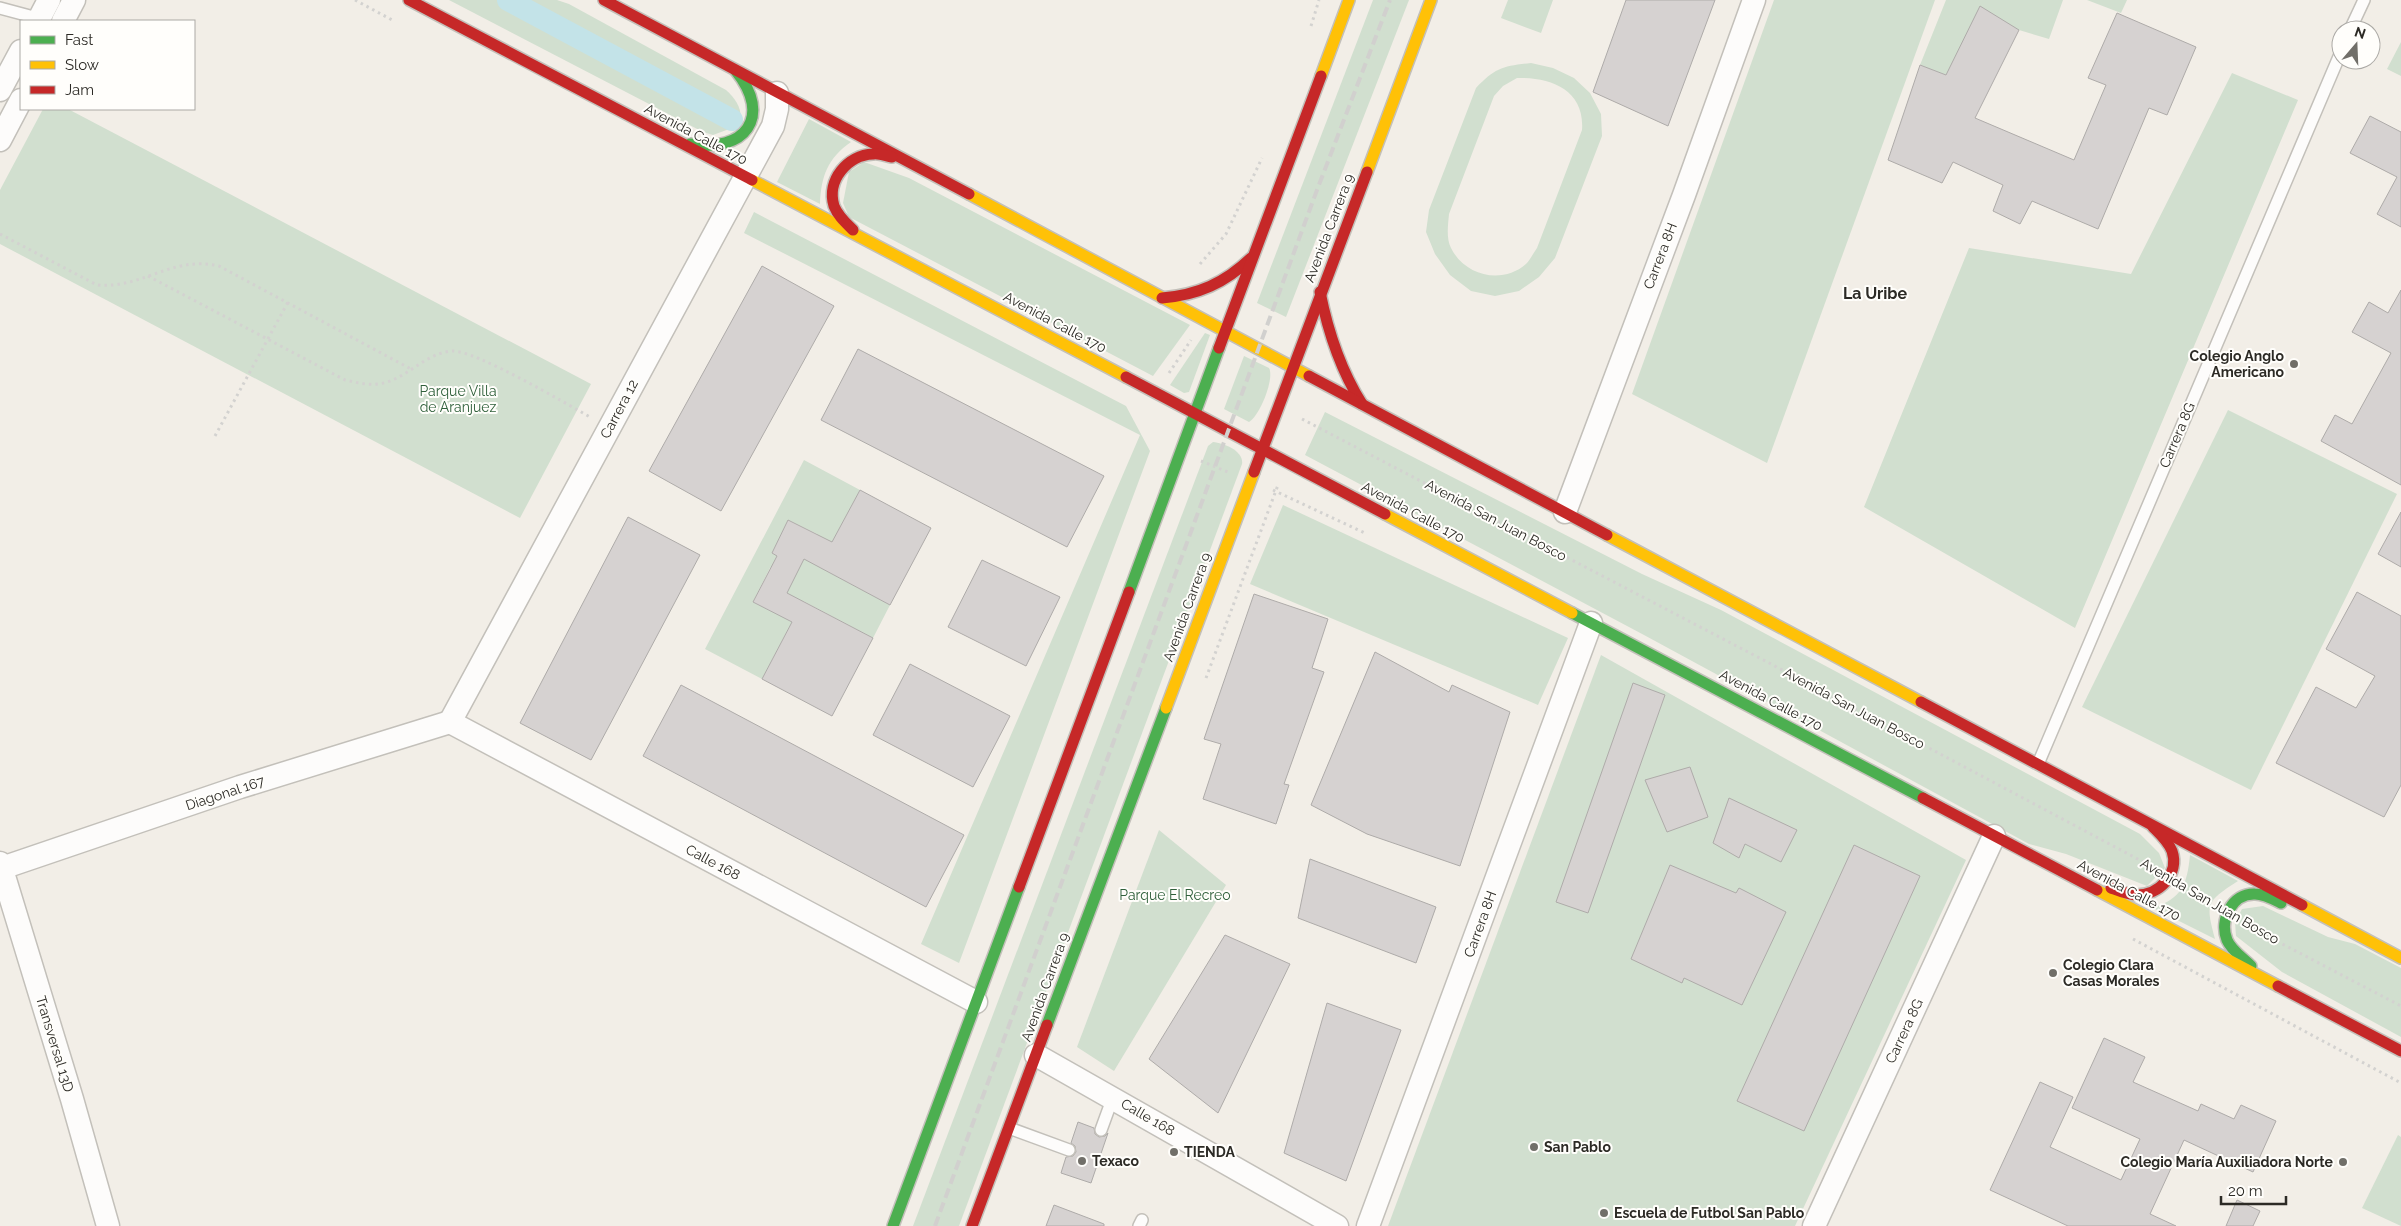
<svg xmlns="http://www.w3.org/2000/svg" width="2401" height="1226" font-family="Raleway,sans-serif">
<rect width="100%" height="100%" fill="#f2eee7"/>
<!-- green -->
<g fill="#d1dfcf" fill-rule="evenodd">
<path d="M449 0H557L569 4 726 90C737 100 743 110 740 125L713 135 703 132Z"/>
<polygon points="1373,0 1409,0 1286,317 1257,303"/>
<polygon points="1508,0 1553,0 1541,33 1501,18"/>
<polygon points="1774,0 1935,0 1767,463 1632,394"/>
<polygon points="1946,0 2063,0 2049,39 2019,30 1946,75 1920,65"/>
<polygon points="2087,0 2127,0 2121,13"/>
<polygon points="2401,42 2401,76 2387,69"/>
<path d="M1531 63 1553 68 1574 78 1590 93 1601 114 1602 136 1555 258 1539 277 1519 291 1495 296 1471 291 1450 275 1435 254 1426 232 1429 210 1476 88C1495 68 1503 66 1531 63ZM1517 78C1551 77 1585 90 1582 130L1537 248C1534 252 1530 260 1526 264 1502 285 1465 276 1451 248 1446 238 1448 225 1449 214L1494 96 1503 86Z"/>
<polygon points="2232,73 2298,100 2075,628 1864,507 1969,248 2131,274"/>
<polygon points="43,109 68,109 591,384 520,518 0,244 0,190"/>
<path d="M809 119 851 142C828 158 821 176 820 204L777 182Z"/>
<polygon points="864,162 909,178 1190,325 1153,376 849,217 843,203 849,172"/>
<polygon points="754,212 1126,406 1150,451 959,963 921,944 1140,435 744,233"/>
<polygon points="1205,333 1210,335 1189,392 1184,393 1170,385"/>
<path d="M1244 356 1269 368C1275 379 1259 417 1249 422L1224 409Z"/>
<polygon points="2228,410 2397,494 2251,790 2082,707"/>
<polygon points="1325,412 1642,574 1721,610 2140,834 2159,853 2165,868 2147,886 2066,854 2029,844 1644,635 1305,455"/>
<path d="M1213 442C1224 443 1244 451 1242 464L959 1226H913L1208 446Z"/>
<path d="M804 460 860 490 819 567 890 605 873 638 803 601 762 679 705 649ZM788 520 817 534 771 611 753 602 770 568 784 559 772 553Z"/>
<polygon points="1283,505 1568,638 1538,705 1250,584"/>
<polygon points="1601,655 1966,860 1795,1226 1388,1226"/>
<polygon points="1159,830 1226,885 1114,1071 1077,1047"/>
<path d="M2190 855 2238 881C2205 902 2206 904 2215 939L2153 908C2182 898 2187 885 2190 855Z"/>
<polygon points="2263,906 2328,937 2355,944 2401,968 2401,1037 2282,972 2236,936 2235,922 2242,909"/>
<polygon points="2398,1135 2401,1137 2401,1226 2362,1208"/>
</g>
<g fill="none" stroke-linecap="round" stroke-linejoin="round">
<!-- canal -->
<polyline stroke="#c3e3e8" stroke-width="22" points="508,0 732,120"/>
</g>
<!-- building -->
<g fill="#d6d2d1" stroke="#aeaba9">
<polygon points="1626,0 1715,0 1668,126 1593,92"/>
<polygon points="1980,6 2019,30 1975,118 2074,160 2106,85 2088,78 2117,13 2196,47 2167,115 2149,108 2098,229 2032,201 2020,224 1993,211 2003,185 1953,162 1942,183 1888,160 1920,65 1946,75"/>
<polygon points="2370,116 2401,132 2401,227 2377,214 2397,177 2350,153"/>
<polygon points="762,266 834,306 721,511 649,471"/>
<polygon points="2401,290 2401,485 2321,441 2335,415 2352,424 2391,353 2352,332 2369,302 2388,313"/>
<polygon points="858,349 1104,476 1067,547 821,420"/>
<polygon points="860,490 931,528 890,605 804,559 787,593 873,638 832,716 762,679 792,622 753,602 777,556 772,553 788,520 832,542"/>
<polygon points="2401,512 2401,567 2378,554"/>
<polygon points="628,517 700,555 591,760 520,723"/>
<polygon points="982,560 1060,597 1026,666 948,627"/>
<polygon points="2357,592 2401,616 2401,785 2384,817 2276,763 2316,687 2356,708 2375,676 2326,649"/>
<polygon points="1254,594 1328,619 1312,668 1324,672 1284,784 1289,785 1276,824 1203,799 1221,744 1204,739"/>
<polygon points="1375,652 1449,692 1452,685 1510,712 1460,866 1367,834 1311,805"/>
<polygon points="910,664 1010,716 973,787 873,735"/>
<polygon points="1633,683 1665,695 1588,913 1556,902"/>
<polygon points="681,685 964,835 926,907 643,756"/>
<polygon points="1690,767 1708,817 1667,832 1645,780"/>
<polygon points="1729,798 1797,830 1781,862 1745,844 1739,858 1713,843"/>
<polygon points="1854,845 1920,876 1804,1131 1737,1101"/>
<polygon points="1310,859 1436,907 1416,963 1298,918"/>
<polygon points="1670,865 1736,893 1739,888 1786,912 1742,1005 1684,978 1682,983 1631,959"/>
<polygon points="1225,935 1290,964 1218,1113 1149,1059"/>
<polygon points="1327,1003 1401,1030 1346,1181 1284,1153"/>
<polygon points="2104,1038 2145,1057 2133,1082 2198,1111 2201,1104 2234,1119 2241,1105 2276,1121 2253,1172 2184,1140 2150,1214 2176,1226 2068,1226 1990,1190 2040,1082 2073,1097 2050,1147 2121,1180 2140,1139 2072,1108"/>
<polygon points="1078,1122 1094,1128 1095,1134 1099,1137 1105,1136 1108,1133 1091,1183 1061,1173 1066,1157 1073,1156 1076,1152 1075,1146 1071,1143"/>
<polygon points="2237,1200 2260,1211 2253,1226 2226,1226"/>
<polygon points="1054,1205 1104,1224 1104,1226 1046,1226"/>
</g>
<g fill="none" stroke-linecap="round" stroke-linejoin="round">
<defs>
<g id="lane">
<polyline points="0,8 41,19"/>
<polyline points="2350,30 2364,0"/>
<polyline points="2038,764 2341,52"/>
<polyline points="1009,1128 1069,1150"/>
<polyline points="1101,1130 1113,1097"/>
<polyline points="1139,1226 1142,1220"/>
</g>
<g id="street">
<polyline points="38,21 49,0"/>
<polyline points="63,21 74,0"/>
<polyline points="0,90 21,51"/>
<polyline points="0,140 21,100"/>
<polyline points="1565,512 1684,195 1754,0"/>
<polyline points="450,722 773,126 777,109 777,93"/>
<polyline points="450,722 976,1002"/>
<polyline points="0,863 72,1099 108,1226"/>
<polyline points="2,868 240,787 450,722"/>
<polyline points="1036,1055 1337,1226"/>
<polyline points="1368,1226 1591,623"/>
<polyline points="1814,1226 1994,836"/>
</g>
<g id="fast">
<path d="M690 144C745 153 773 117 736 71"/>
<polyline points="1129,592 1219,348"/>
<polyline points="1572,613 1923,798"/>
<path d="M2251 966C2243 958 2231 950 2227 940 2219 920 2232 893 2255 894 2264 894 2273 899 2281 903"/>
<polyline points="1047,1025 1166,708"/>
<polyline points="893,1226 1019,887"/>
</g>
<g id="slow">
<polyline points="1321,76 1349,0"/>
<polyline points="1367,172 1431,0"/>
<polyline points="752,180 1126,377"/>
<polyline points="969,194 1309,376"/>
<polyline points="1385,514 1572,613"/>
<polyline points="1607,535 1921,702"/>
<polyline points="1166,708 1254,472"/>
<polyline points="2097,890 2278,986"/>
<polyline points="2302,905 2401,958"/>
</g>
<g id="jam">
<polyline points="409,0 752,180"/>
<polyline points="604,0 969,194"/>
<path d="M853 230C845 222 838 216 834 206 826 180 848 155 873 154 879 153 886 156 892 157"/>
<path d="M1320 292C1328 332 1340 369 1362 404"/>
<path d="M1162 298C1198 295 1225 283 1251 258"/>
<polyline points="1219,348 1321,76"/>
<polyline points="1309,376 1607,535"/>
<polyline points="1126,377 1385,514"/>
<polyline points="1254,472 1367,172"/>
<polyline points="1921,702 2302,905"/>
<polyline points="1923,798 2097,890"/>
<polyline points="1019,887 1129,592"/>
<path d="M2111 888C2119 891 2128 895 2137 895 2159 895 2180 874 2172 851 2168 841 2160 834 2153 827"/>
<polyline points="2278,986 2401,1051"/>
<polyline points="972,1226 1047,1025"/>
</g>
</defs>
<!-- lane casing -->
<use href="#lane" stroke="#c3c0ba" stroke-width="14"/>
<!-- street casing -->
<use href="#street" stroke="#c3c0ba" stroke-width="25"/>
<!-- fast casing -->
<use href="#fast" stroke="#c3c0ba" stroke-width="14"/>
<!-- slow casing -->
<use href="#slow" stroke="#c3c0ba" stroke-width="14"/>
<!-- jam casing -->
<use href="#jam" stroke="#c3c0ba" stroke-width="14"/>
<!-- path -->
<g stroke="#d3d2d0" stroke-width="3" stroke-dasharray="2.5 4" stroke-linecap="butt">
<polyline points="355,0 394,21"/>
<polyline points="1311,26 1319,0"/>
<path d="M0 234 97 285C143 289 172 255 219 266L411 369"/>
<polyline points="1200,264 1226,234 1262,158"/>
<path d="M148 276 345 380C359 383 373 387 387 382 410 375 427 353 452 351 475 350 565 403 590 417"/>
<polyline points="1169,373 1191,340"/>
<polyline points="1302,419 1771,664 2149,865"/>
<polyline points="215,436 288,302"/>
<polyline points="1201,461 1228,472"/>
<polyline points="1273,490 1367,534"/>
<polyline points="1206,678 1278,485"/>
<polyline points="2190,891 2206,901"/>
<polyline points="2248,926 2401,1006"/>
<polyline points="2133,939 2401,1083"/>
</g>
<!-- lane -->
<use href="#lane" stroke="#fdfcfb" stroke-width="11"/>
<!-- street -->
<use href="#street" stroke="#fdfcfb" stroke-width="22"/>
<!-- fast -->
<use href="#fast" stroke="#4caf50" stroke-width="11"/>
<!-- slow -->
<use href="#slow" stroke="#ffc107" stroke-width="11"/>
<!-- jam -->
<use href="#jam" stroke="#c62828" stroke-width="11"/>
<!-- rail -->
<polyline stroke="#d1d0ce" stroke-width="4" stroke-dasharray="10 5" stroke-linecap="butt" points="935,1226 1317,190 1390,0"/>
</g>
<!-- markers -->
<g fill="#716f69" stroke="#fffefb" stroke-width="2">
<circle cx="2294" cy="364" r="5"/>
<circle cx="2053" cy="973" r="5"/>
<circle cx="1534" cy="1147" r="5"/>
<circle cx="1174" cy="1152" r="5"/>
<circle cx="1082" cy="1161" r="5"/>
<circle cx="2343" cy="1162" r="5"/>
<circle cx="1604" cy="1213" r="5"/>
</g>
<g text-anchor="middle" stroke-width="4" stroke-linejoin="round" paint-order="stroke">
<!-- street labels -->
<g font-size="14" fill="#2c2a25" stroke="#fffefb">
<text transform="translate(696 134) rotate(28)" y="5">Avenida Calle 170</text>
<text transform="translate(1329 228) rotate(-69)" y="5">Avenida Carrera 9</text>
<text transform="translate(1660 256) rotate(-69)" y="5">Carrera 8H</text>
<text transform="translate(1055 322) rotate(28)" y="5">Avenida Calle 170</text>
<text transform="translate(619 409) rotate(-62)" y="5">Carrera 12</text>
<text transform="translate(2177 435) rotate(-67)" y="5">Carrera 8G</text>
<text transform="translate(1413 512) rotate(28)" y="5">Avenida Calle 170</text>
<text transform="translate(1496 520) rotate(28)" y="5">Avenida San Juan Bosco</text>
<text transform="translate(1187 607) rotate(-70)" y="5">Avenida Carrera 9</text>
<text transform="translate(1771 700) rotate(28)" y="5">Avenida Calle 170</text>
<text transform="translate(1854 708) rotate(28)" y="5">Avenida San Juan Bosco</text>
<text transform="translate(225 793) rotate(-18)" y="5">Diagonal 167</text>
<text transform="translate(713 862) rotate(28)" y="5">Calle 168</text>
<text transform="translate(2129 890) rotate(28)" y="5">Avenida Calle 170</text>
<text transform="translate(2210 901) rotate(30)" y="5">Avenida San Juan Bosco</text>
<text transform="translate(1480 924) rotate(-70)" y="5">Carrera 8H</text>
<text transform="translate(1045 987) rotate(-70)" y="5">Avenida Carrera 9</text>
<text transform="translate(1904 1031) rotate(-65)" y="5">Carrera 8G</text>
<text transform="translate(55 1044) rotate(73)" y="5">Transversal 13D</text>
<text transform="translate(1148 1117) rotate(30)" y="5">Calle 168</text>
</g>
<!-- poi labels -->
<g font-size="14" font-weight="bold" fill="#2c2a25" stroke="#fffefb" text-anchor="start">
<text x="2284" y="361" text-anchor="end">Colegio Anglo<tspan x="2284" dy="16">Americano</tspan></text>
<text x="2063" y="970">Colegio Clara<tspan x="2063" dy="16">Casas Morales</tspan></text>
<text x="1544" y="1152">San Pablo</text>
<text x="1184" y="1157">TIENDA</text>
<text x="1092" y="1166">Texaco</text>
<text x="2333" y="1167" text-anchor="end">Colegio María Auxiliadora Norte</text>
<text x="1614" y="1218">Escuela de Futbol San Pablo</text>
</g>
<!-- park labels -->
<g font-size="14" fill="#30603b" stroke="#fffefb">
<text x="458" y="396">Parque Villa<tspan x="458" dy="16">de Aranjuez</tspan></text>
<text x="1175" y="900">Parque El Recreo</text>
</g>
<!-- quarter labels -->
<g font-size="16" font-weight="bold" fill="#2c2a25" stroke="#fffefb">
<text x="1875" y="299">La Uribe</text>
</g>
</g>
<!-- legend -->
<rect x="20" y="20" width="175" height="90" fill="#fffefb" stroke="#aba9a5"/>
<rect x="30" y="36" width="25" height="8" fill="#4caf50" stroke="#aba9a5"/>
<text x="65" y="45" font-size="15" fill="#2c2a25">Fast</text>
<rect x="30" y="61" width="25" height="8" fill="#ffc107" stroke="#aba9a5"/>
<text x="65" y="70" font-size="15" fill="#2c2a25">Slow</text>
<rect x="30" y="86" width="25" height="8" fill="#c62828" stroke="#aba9a5"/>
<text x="65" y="95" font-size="15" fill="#2c2a25">Jam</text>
<!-- north arrow -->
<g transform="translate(2356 45) rotate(19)"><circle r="24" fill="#fffefb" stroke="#aba9a5"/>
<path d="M0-4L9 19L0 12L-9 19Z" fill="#716f69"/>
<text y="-8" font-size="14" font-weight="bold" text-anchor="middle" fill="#2c2a25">N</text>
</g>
<!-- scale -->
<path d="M2221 1196v8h65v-8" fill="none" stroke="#2c2a25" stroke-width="2.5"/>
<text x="2228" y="1196" font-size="15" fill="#2c2a25" stroke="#fffefb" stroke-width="4" paint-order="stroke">20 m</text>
</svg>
